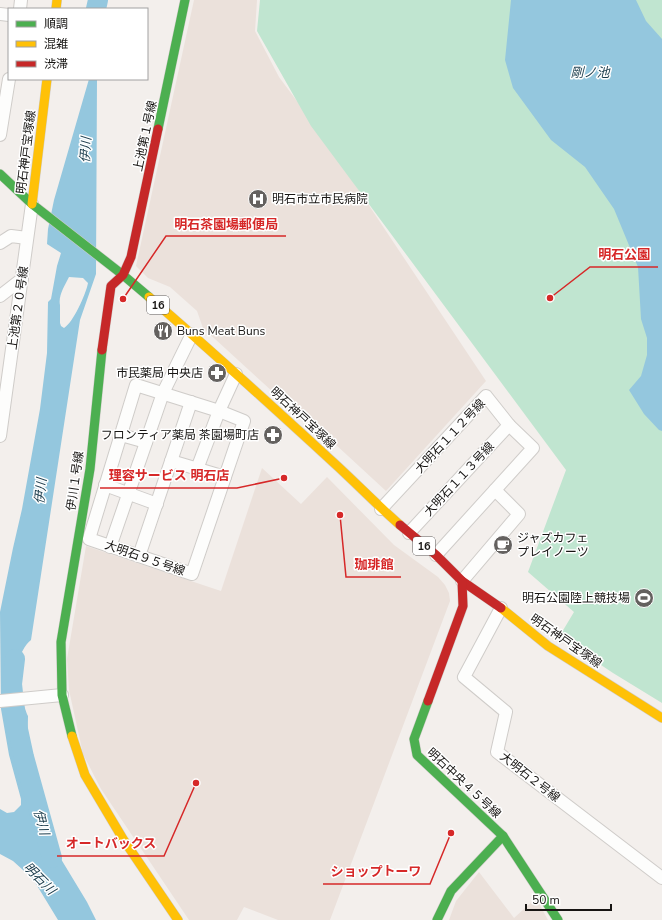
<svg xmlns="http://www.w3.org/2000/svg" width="662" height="920" font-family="'Nunito Sans','Noto Sans JP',sans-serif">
<rect width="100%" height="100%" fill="#f3efec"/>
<!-- built -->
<g fill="#ebe1db">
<polygon points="194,0 257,0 255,31 279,77 320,132 486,381 386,491 296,408 273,392 203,328 197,311 170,287 148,278 136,266"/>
<polygon points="262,468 301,504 327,477 394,545 438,577 445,585 449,593 450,601 330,920 278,920 244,907 237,920 189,920 101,789 83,754 69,690 67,659 86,546 221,591"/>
<polygon points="479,872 514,918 536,898 548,920 449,920 456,901"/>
</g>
<!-- green -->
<polygon fill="#c0e5d0" points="260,0 662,0 662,703 613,673 559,637 574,612 528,572 566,470 311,126 257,31"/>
<!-- water -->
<g fill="#94c7de" fill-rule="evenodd">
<polygon points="511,0 636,0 646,21 662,39 662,431 659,430 644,414 629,390 641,376 647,355 647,338 641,319 638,267 614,209 585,167 551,140 513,88 505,60"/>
<path d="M89 79H97L96 274 80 320 31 640C25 644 19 657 17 664 14 672 24 708 28 716L27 774 29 797 39 816 44 831 87 902 96 920H58L33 879 13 861 0 854V809L7 813 14 812 21 805V799L9 755 1 709 0 612 13 548 22 509 40 409 47 353 48 302 51 299 57 266 61 253 47 244 48 229 54 200ZM69 277 83 278 88 283C86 294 73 323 64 328L61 326 60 323V305C58 296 65 285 69 277Z"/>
</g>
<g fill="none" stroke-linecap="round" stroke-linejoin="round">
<!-- river -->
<g stroke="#94c7de" stroke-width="20">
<polyline points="96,9 98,0"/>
<polyline points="15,659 12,684 16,720 24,757 52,858"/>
</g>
<defs>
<g id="street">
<polyline points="20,9 21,0"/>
<polyline points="0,14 9,15"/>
<polyline points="0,135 9,79"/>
<polyline points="0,243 11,236 27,238"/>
<polyline points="0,296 22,279"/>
<polygon points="136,385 219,411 244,421 192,574 89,539"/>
<polyline points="121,435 146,442"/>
<polyline points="0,436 32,204"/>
<polyline points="171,461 225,477"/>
<polyline points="197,469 219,411 236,374"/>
<polyline points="105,485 157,504"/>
<polyline points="381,509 486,396 509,425 533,448 436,555"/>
<polyline points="409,533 509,425"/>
<polyline points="110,547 163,393 192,334"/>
<polyline points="139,556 191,402"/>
<polyline points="462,581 519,514 495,490"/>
<polyline points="501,608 464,677 506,712 497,752 662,878"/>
<polyline points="0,701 62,695"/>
</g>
<g id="fast">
<polyline points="158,129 185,0"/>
<polyline points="0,174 32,204 123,275 149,297"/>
<polyline points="428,701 414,739 417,755 503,836 558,920"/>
<polyline points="72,736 62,695 61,642 90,469 102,350"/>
<polyline points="437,920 451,891 503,836"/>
</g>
<g id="slow">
<polyline points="56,9 57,0"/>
<polyline points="32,204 47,79"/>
<path d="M149 297C212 351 273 407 334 463 356 483 377 505 400 525"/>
<polyline points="501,608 548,646 662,718"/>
<polyline points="72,736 85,775 123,839 178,920"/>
</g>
<g id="jam">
<polyline points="102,350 111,286 123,275 131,257 158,129"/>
<polyline points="400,525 436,555 462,581 501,608"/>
<polyline points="428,701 463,606 462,581"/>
</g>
</defs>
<!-- street casing -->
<use href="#street" stroke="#cfccc9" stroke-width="14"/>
<!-- fast casing -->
<use href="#fast" stroke="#cfccc9" stroke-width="10"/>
<!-- slow casing -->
<use href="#slow" stroke="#cfccc9" stroke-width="10"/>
<!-- jam casing -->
<use href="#jam" stroke="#cfccc9" stroke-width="10"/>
<!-- street -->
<use href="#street" stroke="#fdfdfc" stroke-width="12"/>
<!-- fast -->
<use href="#fast" stroke="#4caf50" stroke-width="9"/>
<!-- slow -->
<use href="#slow" stroke="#ffc107" stroke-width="9"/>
<!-- jam -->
<use href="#jam" stroke="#c62828" stroke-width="9"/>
</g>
<!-- icons -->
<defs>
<symbol id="hospital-disc" viewBox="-11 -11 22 22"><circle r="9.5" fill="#64615f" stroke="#fff"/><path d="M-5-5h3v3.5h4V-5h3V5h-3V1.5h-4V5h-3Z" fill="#fff"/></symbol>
<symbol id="restaurant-disc" viewBox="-11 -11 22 22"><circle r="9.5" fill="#64615f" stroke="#fff"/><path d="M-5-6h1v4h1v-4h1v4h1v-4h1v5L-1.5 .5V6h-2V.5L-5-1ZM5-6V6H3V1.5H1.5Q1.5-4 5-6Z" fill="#fff"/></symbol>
<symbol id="pharmacy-disc" viewBox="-11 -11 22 22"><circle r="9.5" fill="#64615f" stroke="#fff"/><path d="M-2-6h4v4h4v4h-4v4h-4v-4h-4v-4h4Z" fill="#fff"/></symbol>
<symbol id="cafe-disc" viewBox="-11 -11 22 22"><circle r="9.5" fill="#64615f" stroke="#fff"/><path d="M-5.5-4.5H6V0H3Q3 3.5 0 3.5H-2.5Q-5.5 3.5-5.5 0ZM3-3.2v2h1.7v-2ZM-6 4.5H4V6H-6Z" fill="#fff"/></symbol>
<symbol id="stadium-disc" viewBox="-11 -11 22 22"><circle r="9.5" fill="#64615f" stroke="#fff"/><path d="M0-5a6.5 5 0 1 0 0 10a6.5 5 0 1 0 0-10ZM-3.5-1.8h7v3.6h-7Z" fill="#fff"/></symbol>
</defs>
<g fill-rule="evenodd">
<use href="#hospital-disc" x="247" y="188" width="22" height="22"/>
<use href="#restaurant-disc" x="152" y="320" width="22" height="22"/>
<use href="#pharmacy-disc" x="206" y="362" width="22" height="22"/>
<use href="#pharmacy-disc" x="262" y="424" width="22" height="22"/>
<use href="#cafe-disc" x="492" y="534" width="22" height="22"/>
<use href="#stadium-disc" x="633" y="587" width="22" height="22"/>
</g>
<g text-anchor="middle" stroke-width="3" stroke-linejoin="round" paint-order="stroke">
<!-- shield labels -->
<g fill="#fff" stroke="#5d5b5a" stroke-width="1">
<rect x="147" y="296" width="22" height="18" rx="3"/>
<rect x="413" y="537" width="22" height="18" rx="3"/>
</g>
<g font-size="11" font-weight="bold" fill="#171513">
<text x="158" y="309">16</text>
<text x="424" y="550">16</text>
</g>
<!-- street labels -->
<g font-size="12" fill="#171513" stroke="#fff">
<text transform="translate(145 136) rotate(-78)" y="4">上池第１号線</text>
<text transform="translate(26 152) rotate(-83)" y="4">明石神戸宝塚線</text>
<text transform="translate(18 308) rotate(-82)" y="4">上池第２０号線</text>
<text transform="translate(303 418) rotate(43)" y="4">明石神戸宝塚線</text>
<text transform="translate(450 436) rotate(-47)" y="4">大明石１１２号線</text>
<text transform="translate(459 479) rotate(-47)" y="4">大明石１１３号線</text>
<text transform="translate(75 481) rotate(-82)" y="4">伊川１号線</text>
<text transform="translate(145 558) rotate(19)" y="4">大明石９５号線</text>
<text transform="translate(566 641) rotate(35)" y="4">明石神戸宝塚線</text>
<text transform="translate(530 777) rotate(38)" y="4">大明石２号線</text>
<text transform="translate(464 783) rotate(43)" y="4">明石中央４５号線</text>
</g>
<!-- poi labels -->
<g font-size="12" fill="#171513" stroke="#fff" text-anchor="start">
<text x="272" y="203">明石市立市民病院</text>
<text x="177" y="335">Buns Meat Buns</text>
<text x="203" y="377" text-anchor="end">市民薬局 中央店</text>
<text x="259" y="439" text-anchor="end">フロンティア薬局 茶園場町店</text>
<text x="517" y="542">ジャズカフェ<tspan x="517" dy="14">プレイノーツ</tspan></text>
<text x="630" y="602" text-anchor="end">明石公園陸上競技場</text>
</g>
<!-- water labels -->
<g font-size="13" font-style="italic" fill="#193b4b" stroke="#fff">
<text x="590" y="77">剛ノ池</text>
<text transform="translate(85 150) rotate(-87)" y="5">伊川</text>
<text transform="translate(40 491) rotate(-85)" y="5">伊川</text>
<text transform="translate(42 822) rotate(75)" y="5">伊川</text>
<text transform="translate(40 878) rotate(45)" y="5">明石川</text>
</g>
</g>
<!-- callouts -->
<path fill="none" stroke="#d62828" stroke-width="1.5" d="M123 299L166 236H286M550 298L590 267H658M284 478L237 488H100M340 515L346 577H401M196 783L164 856H57M451 833L430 884H323"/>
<g fill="#d62828" stroke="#fff" stroke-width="1.5">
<circle cx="123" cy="299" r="4"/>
<circle cx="550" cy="298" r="4"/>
<circle cx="284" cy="478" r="4"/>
<circle cx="340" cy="515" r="4"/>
<circle cx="196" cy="783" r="4"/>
<circle cx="451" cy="833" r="4"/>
</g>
<g font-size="13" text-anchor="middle" font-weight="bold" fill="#d62828" stroke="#fff" stroke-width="3" stroke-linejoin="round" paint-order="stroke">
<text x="226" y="229">明石茶園場郵便局</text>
<text x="624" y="259">明石公園</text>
<text x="169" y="480">理容サービス 明石店</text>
<text x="374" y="569">珈琲館</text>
<text x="111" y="848">オートバックス</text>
<text x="376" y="876">ショップトーワ</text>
</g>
<!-- legend -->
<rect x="8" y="8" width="140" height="72" fill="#ffffff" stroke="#a2a1a1"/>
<rect x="16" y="21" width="20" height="6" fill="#4caf50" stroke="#a2a1a1"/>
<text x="44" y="28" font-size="12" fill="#171513">順調</text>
<rect x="16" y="41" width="20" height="6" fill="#ffc107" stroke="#a2a1a1"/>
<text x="44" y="48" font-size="12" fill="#171513">混雑</text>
<rect x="16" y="61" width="20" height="6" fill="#c62828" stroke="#a2a1a1"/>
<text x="44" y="68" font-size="12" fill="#171513">渋滞</text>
<!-- scale -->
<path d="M526 904v6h85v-6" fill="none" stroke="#171513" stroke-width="2"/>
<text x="532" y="904" font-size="12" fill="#171513" stroke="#ffffff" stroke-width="3" paint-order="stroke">50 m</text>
</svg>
